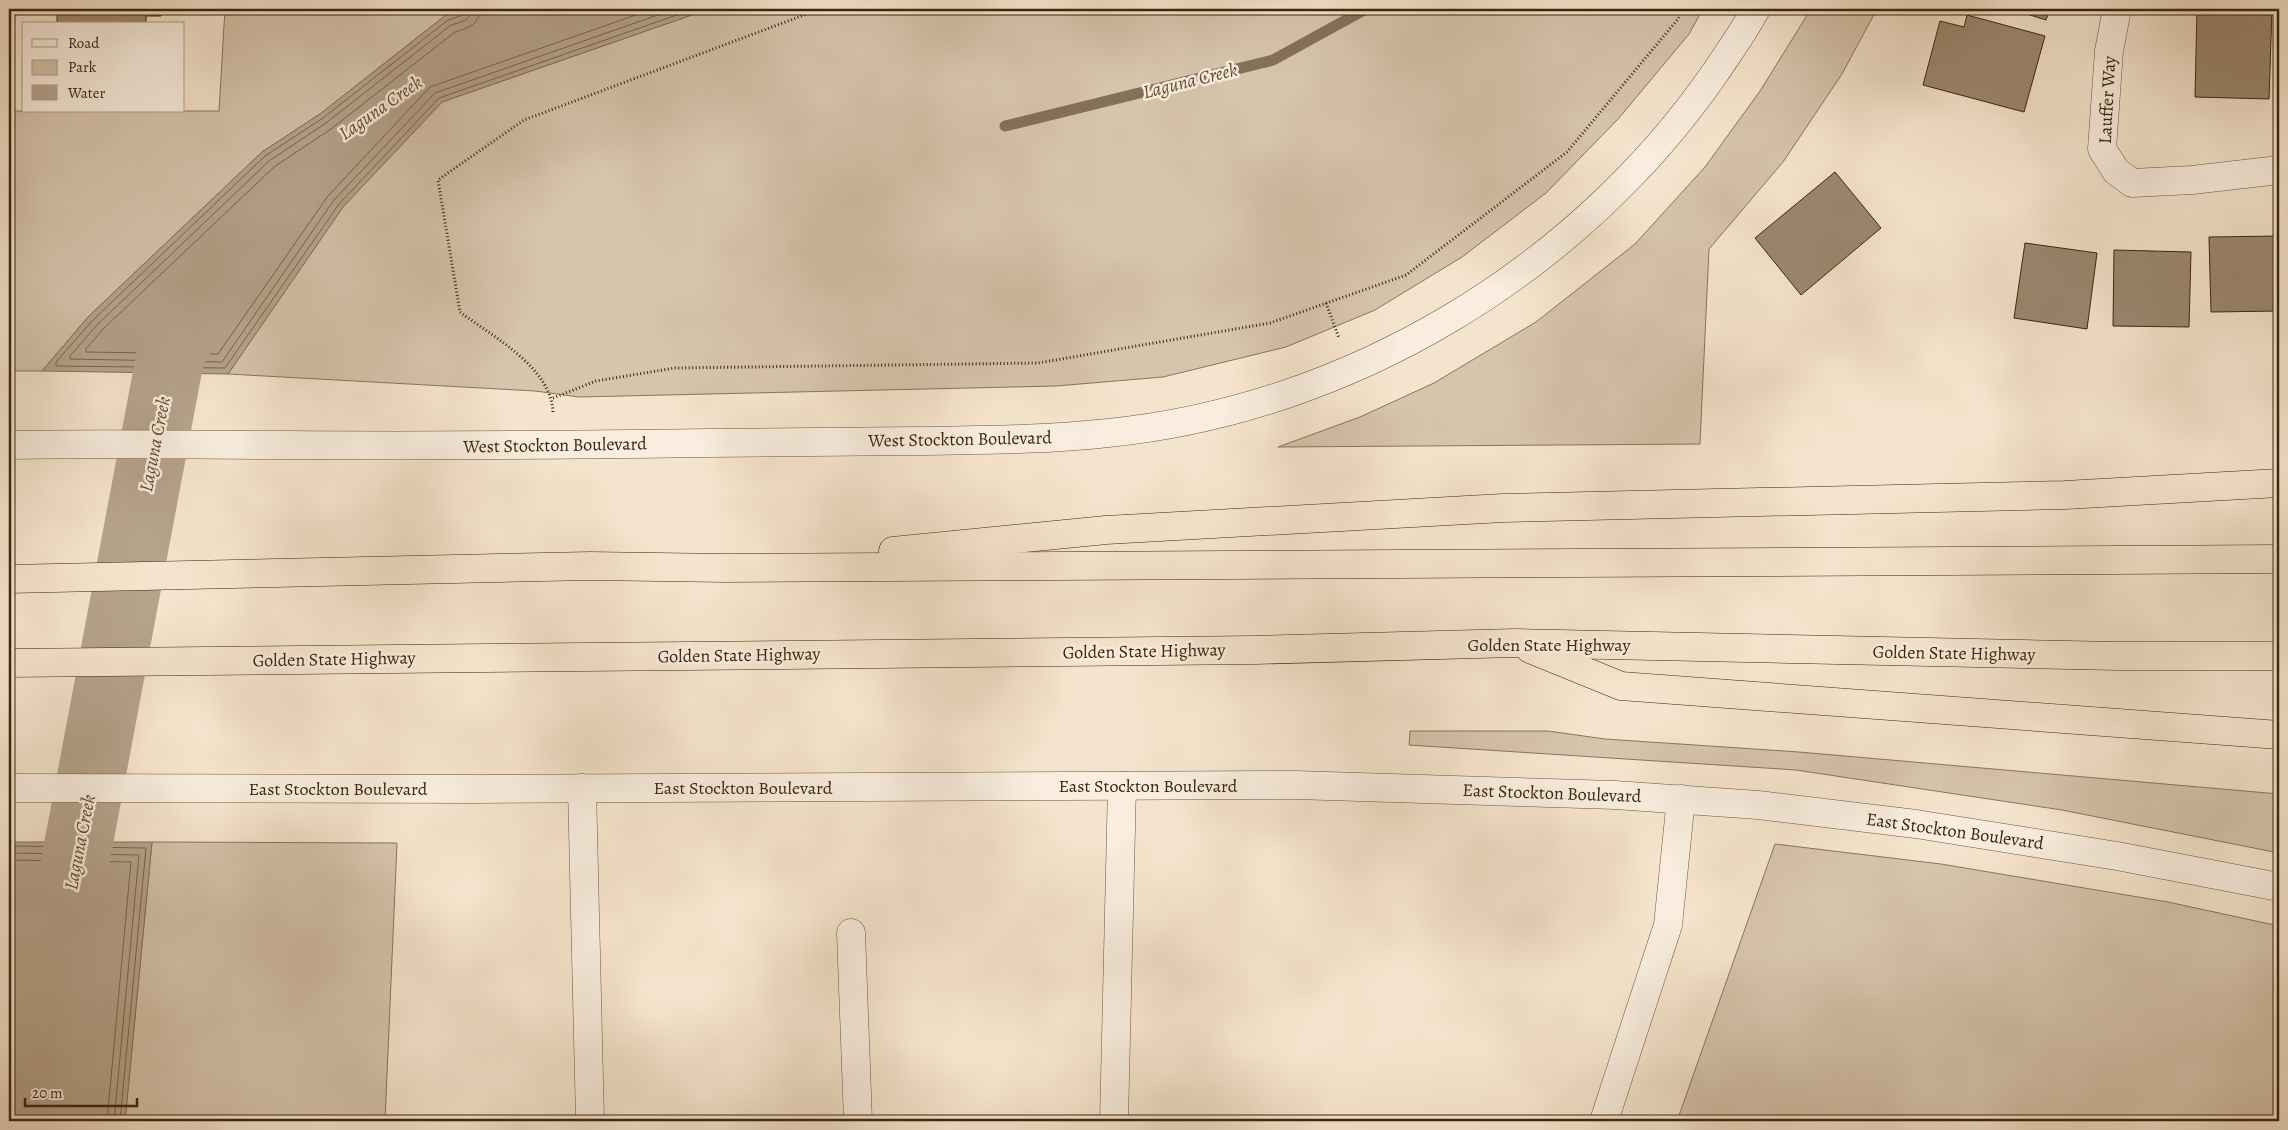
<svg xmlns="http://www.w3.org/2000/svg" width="2288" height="1130" font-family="Alegreya,serif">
<rect width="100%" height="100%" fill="#f5e4cd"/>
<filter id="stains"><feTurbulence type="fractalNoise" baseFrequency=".004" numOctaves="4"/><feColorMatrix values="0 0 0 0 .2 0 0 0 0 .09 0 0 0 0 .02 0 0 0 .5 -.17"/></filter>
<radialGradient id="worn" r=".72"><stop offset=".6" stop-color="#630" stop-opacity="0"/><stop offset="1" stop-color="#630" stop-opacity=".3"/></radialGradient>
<!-- green -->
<g fill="#d6c4ac" stroke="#89745c">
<polygon points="225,9 469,9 446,15 320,114 262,152 88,317 42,371 9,371 9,111 219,111"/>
<polygon points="709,9 1703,9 1689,34 1619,118 1546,193 1462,257 1375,310 1286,347 1163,377 1056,386 579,397 535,391 228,374 343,207 442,102"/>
<polygon points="1811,9 1877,9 1842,74 1783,162 1709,249 1700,444 1278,447 1360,417 1434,383 1536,322 1635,244 1705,167 1760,91"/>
<polygon points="1410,731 1548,731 1605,739 1799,752 2279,794 2279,853 2062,810 1796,770 1409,745"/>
<polygon points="152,842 397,843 385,1121 125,1121"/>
<polygon points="1775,844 1941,864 2168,902 2279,926 2279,1121 1677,1121"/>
</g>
<!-- water -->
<g fill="#b6a38c" stroke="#857159">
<polygon points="469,9 709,9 442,102 343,207 228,374 42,371 88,317 262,152 320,114 446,15"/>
<polygon points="9,842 152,842 125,1121 9,1121"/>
</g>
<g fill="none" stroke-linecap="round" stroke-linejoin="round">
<!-- shore -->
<g stroke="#79644c" stroke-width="1">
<polyline points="466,9 463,15 448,20 323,118 265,156 92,321 56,362 56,366 225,368 339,204 439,98 694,9"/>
<path d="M472 9C471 21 461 22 451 25L326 123 269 161 97 325 70 356V359L222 362 334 200 435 93 675 9"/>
<path d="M480 9C479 25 468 28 455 32L331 129 274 167 102 330 86 349V352L218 354 328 196 430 87 653 9"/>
<polyline points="9,846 146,848 120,1121"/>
<polyline points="9,853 139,855 114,1121"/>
<polyline points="9,860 131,862 107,1121"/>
</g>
<!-- stream -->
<polyline stroke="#857159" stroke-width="11" points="1005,126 1273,60 1366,9"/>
<!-- river -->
<polyline stroke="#b6a38c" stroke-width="68" points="46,1121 67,905 171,353 207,289"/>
</g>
<!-- building -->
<g fill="#9c8871" stroke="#3c250d">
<polygon points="57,9 161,9 161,16 146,16 146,24 57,24"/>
<polygon points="2011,9 2050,9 2046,20"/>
<polygon points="2197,9 2272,9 2269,99 2195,97"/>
<polygon points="1967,15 2045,36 2024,112 1923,85 1940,21 1964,27"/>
<polygon points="1835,172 1881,228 1801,295 1755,238"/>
<polygon points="2279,236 2279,311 2211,312 2209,237"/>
<polygon points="2025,243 2097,253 2087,329 2014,318"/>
<polygon points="2114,250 2191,252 2189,327 2113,326"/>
</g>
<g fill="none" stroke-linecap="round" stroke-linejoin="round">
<defs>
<g id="minor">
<polyline points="2117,9 2109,51 2102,149 2116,171 2132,183 2192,180 2279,170"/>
<path d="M9 445C101 443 194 445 286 445 426 446 567 445 707 443 777 442 847 442 917 441 981 440 1045 440 1108 433 1349 409 1578 271 1715 73 1729 52 1744 31 1756 9"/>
<polyline points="9,788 477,789 1295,785 1615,795 1758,805 1916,824 2117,856 2279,887"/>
<polyline points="582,788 590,1121"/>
<polyline points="851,933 858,1121"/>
<polyline points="1114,1121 1122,786"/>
<polyline points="1604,1121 1668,925 1681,799"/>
</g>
<g id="highway">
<polyline points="893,551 1106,530 1503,508 2065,495 2279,483"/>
<polyline points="9,579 590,566 725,568 2279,559"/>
<polyline points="1530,649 1621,686 2279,735"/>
<polyline points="9,663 1256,650 1515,643 2117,656 2279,656"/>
</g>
</defs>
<!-- minor casing -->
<use href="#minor" stroke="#6a553d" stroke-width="29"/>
<!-- highway casing -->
<use href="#highway" stroke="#3c250d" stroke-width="29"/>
<!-- path -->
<g stroke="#3c250d" stroke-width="3" stroke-dasharray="1 2.5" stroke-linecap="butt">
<polyline points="1326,303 1339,338"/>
<polyline points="553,398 596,381 675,368 1038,363 1270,323 1406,275 1567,152 1678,19 1683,9"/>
<path d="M553 412C551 367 493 337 460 312L438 180 524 120 820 9"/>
</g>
<!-- minor -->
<use href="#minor" stroke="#f8edde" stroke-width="28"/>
<!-- highway -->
<use href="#highway" stroke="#f5e4cd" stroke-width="28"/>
</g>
<g text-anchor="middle" stroke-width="5" stroke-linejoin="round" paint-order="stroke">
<!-- street labels -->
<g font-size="18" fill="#3c250d" stroke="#f8edde">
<text transform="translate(2107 100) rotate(-87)" y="6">Lauffer Way</text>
<text transform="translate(960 439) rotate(-1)" y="6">West Stockton Boulevard</text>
<text transform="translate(555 445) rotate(-1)" y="6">West Stockton Boulevard</text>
<text x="1549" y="651">Golden State Highway</text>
<text transform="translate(1144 651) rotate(-1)" y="6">Golden State Highway</text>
<text transform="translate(1954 653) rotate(1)" y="6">Golden State Highway</text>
<text transform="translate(739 655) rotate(-1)" y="6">Golden State Highway</text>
<text transform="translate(334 659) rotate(-1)" y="6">Golden State Highway</text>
<text x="1148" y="792">East Stockton Boulevard</text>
<text x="743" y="794">East Stockton Boulevard</text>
<text x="338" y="795">East Stockton Boulevard</text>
<text transform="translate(1552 793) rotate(2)" y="6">East Stockton Boulevard</text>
<text transform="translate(1955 831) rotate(8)" y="6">East Stockton Boulevard</text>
</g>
<!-- water labels -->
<g font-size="19" font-style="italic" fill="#614b33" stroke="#f8edde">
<text transform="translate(1190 80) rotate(-14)" y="7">Laguna Creek</text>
<text transform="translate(380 107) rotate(-35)" y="7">Laguna Creek</text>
<text transform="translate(154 444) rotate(-79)" y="7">Laguna Creek</text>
<text transform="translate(79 842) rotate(-79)" y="7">Laguna Creek</text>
</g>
</g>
<!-- margin -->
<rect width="2288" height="1130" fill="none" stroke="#f5e4cd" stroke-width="30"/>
<rect x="10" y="10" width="2268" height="1110" fill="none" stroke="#3c250d" stroke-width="2.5"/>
<rect x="15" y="15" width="2258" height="1100" fill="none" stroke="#3c250d"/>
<!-- legend -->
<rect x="22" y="22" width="162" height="90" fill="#f8edde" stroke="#ad9d8a"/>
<rect x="32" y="39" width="25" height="8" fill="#f8edde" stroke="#ad9d8a"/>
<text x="68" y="48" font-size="15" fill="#3c250d">Road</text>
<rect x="32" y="60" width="25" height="15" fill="#d6c4ac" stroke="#ad9d8a"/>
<text x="68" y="72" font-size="15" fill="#3c250d">Park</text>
<rect x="32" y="85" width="25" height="15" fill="#b6a38c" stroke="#ad9d8a"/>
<text x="68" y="98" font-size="15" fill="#3c250d">Water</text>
<!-- scale -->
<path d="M25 1098v8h112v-8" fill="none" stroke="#3c250d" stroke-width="2.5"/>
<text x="32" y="1098" font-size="15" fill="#3c250d" stroke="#f8edde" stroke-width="4" paint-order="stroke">20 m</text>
<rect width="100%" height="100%" filter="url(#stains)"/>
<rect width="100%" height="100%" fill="url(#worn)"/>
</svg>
